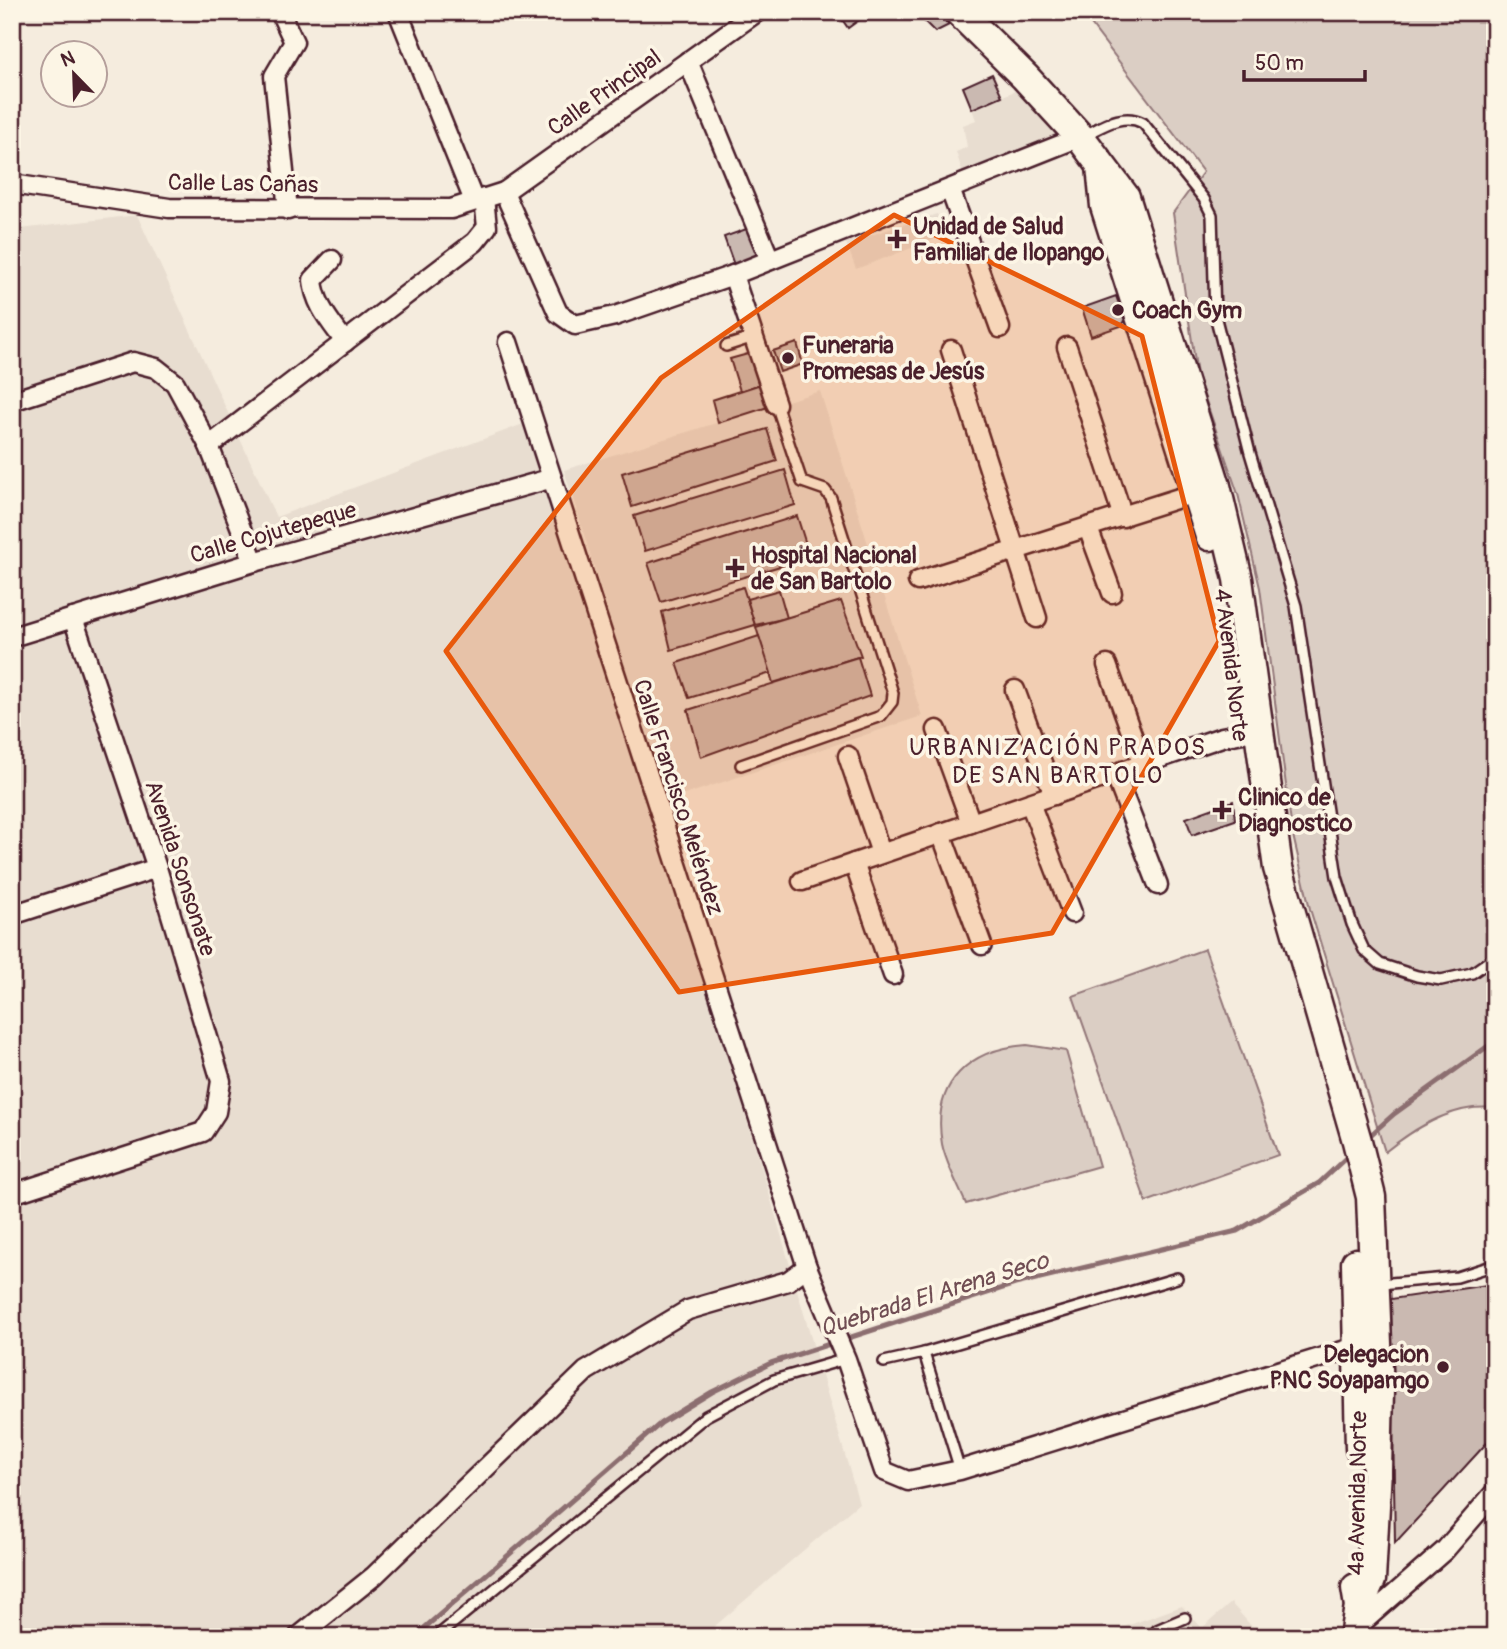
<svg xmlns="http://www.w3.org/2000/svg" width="1507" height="1649" font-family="Pangolin,sans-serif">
<rect width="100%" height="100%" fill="#f5ecde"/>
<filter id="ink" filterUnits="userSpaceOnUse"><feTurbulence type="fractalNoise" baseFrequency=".0143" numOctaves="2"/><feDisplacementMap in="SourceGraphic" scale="14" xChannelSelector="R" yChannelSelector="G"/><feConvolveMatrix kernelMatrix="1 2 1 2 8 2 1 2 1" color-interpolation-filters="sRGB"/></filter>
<g filter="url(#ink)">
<!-- built -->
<g fill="#e8ddd0">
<polygon points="1022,88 1058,130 1049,143 964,177 956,152 967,147 963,125 976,120 972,109"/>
<polygon points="937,214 946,235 856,269 846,243"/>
<polygon points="137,215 276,517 534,420 762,1169 859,1503 702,1637 12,1637 12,230"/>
<polygon points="820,391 922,716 666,801 564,470"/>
<polygon points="1231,1603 1261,1637 1096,1637 1182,1606 1202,1628"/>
</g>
<!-- green -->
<g fill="#dbcec4" stroke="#927678" stroke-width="2">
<path d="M1088 12H1495V1107C1488 1108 1480 1107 1473 1108 1440 1112 1410 1132 1385 1152L1310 909 1292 831 1260 588 1238 494 1197 375 1173 213 1203 172 1086 18Z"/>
<polygon points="1205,949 1278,1155 1146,1202 1073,996"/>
<path d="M1027 1045 1066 1051 1099 1166 966 1204C958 1185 946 1164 942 1144 931 1082 970 1049 1027 1045Z"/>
</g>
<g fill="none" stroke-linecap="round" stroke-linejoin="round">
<!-- stream -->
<g stroke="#8c6e70" stroke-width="5">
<polyline points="1366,1139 1394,1114 1495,1041"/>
<polyline points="414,1637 661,1423 712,1392 771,1363 1015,1284 1237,1231 1319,1183 1351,1153"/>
</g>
</g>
<!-- building -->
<g fill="#cab9b1" stroke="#4a1f2b" stroke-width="2">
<polygon points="837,12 859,12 863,17 848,28"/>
<polygon points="934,12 949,25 935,32 924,21"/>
<polygon points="992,74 1002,96 972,109 963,87"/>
<polygon points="752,227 761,255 734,265 724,237"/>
<polygon points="1116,296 1125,321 1121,326 1091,336 1082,308"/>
<polygon points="797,343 803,364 780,372 773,351"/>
<polygon points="755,352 764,383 740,391 730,359"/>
<polygon points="764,383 771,406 718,423 712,400"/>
<polygon points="767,429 777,461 632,507 622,473"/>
<polygon points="785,470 795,505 645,551 634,516"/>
<polygon points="797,516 810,557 661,602 648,563"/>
<polygon points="743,587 755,625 671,650 662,612"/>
<polygon points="779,590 787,618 755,625 747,599"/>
<polygon points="841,601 861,656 773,683 756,627"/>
<polygon points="759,636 771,673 689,698 677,663"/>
<polygon points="858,657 870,696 701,757 688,710"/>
<polygon points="1233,801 1235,820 1192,835 1186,818"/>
<polygon points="1487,1285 1495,1285 1495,1434 1395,1543 1391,1299"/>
</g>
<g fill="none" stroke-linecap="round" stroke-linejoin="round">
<defs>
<g id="lane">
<path d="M1085 135C1103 126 1123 112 1143 123L1204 199 1212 215 1215 315 1250 453 1296 606 1337 877 1352 924 1364 950 1380 964 1417 976 1441 980 1472 973 1495 957"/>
<polyline points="726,346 754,337"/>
<polyline points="741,765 881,716 892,702 893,693 831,498 825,490 802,482 776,404"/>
<polyline points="1380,1284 1457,1277 1495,1265"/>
<polyline points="924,1353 960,1470"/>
<polyline points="884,1362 924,1353 1177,1278"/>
<polyline points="436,1637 706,1416 774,1380 846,1359"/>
<polyline points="1152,1637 1157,1630 1185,1618"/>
</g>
<g id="street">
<polyline points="280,12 294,42 274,76 288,210"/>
<polyline points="398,12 474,201"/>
<polyline points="688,61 770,260"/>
<polyline points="12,184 169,208 451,209 504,192 757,12"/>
<polyline points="950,189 1000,328"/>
<polyline points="504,192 558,313 575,325 615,316 733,275 1080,137"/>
<path d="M332 260 313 280C315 305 331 322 345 342"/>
<polyline points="733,275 776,404"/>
<polyline points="508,342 807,1267 846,1359 884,1471 908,1481 960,1470 1365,1344"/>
<polyline points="1067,347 1123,517"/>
<polyline points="951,350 1037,618"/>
<polyline points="12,401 133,362 156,368 175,383 209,446 254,562"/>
<polyline points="209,446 475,242 487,227 484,198"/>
<polyline points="1088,528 1112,593"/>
<polyline points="918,581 1204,490"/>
<polyline points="12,637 254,562 549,479"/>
<polyline points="1107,665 1143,765"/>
<polyline points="1015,690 1054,795"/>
<polyline points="937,730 971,823"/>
<polyline points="848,756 881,853"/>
<polyline points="1115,774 1158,885"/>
<polyline points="1030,803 1072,913"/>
<polyline points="941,833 982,945"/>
<polyline points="854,863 893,975"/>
<polyline points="802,881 1222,737 1259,730"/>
<polyline points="12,915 157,868"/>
<polyline points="12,1194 203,1132 216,1112 221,1081 157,868 73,618"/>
<polyline points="1356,1628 1445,1550 1495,1492"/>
<polyline points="298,1637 374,1576 586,1371 688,1310 788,1281 807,1267"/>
</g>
<g id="primary">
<polyline points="959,12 1025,77 1080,137 1125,197 1216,486 1238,579 1278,868 1357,1141 1371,1197 1379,1392 1377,1469 1371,1580 1359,1606"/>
<polyline points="1101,166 1105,206 1210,536"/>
<polyline points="1356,1263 1360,1449"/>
<polyline points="1354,1637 1359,1606 1356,1588"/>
</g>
</defs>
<!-- lane casing -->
<use href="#lane" stroke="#4a1f2b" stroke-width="14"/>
<!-- street casing -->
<use href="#street" stroke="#4a1f2b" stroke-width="23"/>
<!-- primary casing -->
<use href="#primary" stroke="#4a1f2b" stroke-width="33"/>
<!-- lane -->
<use href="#lane" stroke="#fcf5e5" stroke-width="9"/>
<!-- street -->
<use href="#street" stroke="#fcf5e5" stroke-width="18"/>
<!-- primary -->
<use href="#primary" stroke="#fcf5e5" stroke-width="28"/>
</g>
</g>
<!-- marked area -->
<path fill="#e8590c" fill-opacity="0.2" stroke="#e8590c" stroke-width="5" stroke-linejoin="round" d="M894 215 1142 336 1219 641 1052 933 679 992 446 651 661 378Z"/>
<!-- markers -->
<g fill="#4a1f2b" stroke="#fcf5e5" stroke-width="2.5">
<path d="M893.5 228.5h7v7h7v7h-7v7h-7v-7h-7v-7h7z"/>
<circle cx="1118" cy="310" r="7"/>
<circle cx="788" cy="358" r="7"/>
<path d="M731.5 557.5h7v7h7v7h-7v7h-7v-7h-7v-7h7z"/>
<path d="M1218.5 799.5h7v7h7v7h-7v7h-7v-7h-7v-7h7z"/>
<circle cx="1443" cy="1367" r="7"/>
</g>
<g text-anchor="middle" stroke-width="7" stroke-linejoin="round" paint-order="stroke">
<!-- street labels -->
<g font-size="23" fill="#4a1f2b" stroke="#fcf5e5">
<text transform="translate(604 92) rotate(-35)" y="8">Calle Principal</text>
<text transform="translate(243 183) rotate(1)" y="8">Calle Las Cañas</text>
<text transform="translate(273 532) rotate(-16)" y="8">Calle Cojutepeque</text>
<text transform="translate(1232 665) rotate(83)" y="8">4 Avenida Norte</text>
<text transform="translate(679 797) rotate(72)" y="8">Calle Francisco Meléndez</text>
<text transform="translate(181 868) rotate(72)" y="8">Avenida Sonsonate</text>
<text transform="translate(1357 1493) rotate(-89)" y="8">4a Avenida Norte</text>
</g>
<!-- poi labels -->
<g font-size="23" font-weight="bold" fill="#4a1f2b" stroke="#fcf5e5" text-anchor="start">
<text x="913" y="234">Unidad de Salud<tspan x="913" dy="26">Familiar de Ilopango</tspan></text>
<text x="1132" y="318">Coach Gym</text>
<text x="802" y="353">Funeraria<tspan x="802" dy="26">Promesas de Jesús</tspan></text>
<text x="751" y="563">Hospital Nacional<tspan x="751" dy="26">de San Bartolo</tspan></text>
<text x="1238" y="805">Clinico de<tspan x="1238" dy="26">Diagnostico</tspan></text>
<text x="1429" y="1362" text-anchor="end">Delegacion<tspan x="1429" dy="26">PNC Soyapamgo</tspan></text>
</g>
<!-- neighbourhood labels -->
<g font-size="24" letter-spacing="2" fill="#4a1f2b" stroke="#fcf5e5">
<text x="1058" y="755">URBANIZACIÓN PRADOS<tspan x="1058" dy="28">DE SAN BARTOLO</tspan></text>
</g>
<!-- water labels -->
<g font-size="24" font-style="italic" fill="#704d53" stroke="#fcf5e5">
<text transform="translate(934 1294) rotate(-17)" y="8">Quebrada El Arena Seco</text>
</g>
</g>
<!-- margin -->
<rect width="1507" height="1649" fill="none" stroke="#fcf5e5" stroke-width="42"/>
<rect x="21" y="21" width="1465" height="1607" fill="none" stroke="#4a1f2b" stroke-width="2.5" filter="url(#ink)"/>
<!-- north arrow -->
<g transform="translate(74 74) rotate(337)"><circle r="33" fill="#fcf5e5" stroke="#b59f9b" stroke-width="2"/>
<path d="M0-5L12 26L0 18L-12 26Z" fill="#4a1f2b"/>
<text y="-10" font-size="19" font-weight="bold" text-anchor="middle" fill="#4a1f2b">N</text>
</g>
<!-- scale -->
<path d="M1244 70v10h121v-10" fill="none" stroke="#4a1f2b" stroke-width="3.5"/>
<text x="1255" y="70" font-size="21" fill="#4a1f2b" stroke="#fcf5e5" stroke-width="5" paint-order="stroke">50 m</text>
</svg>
